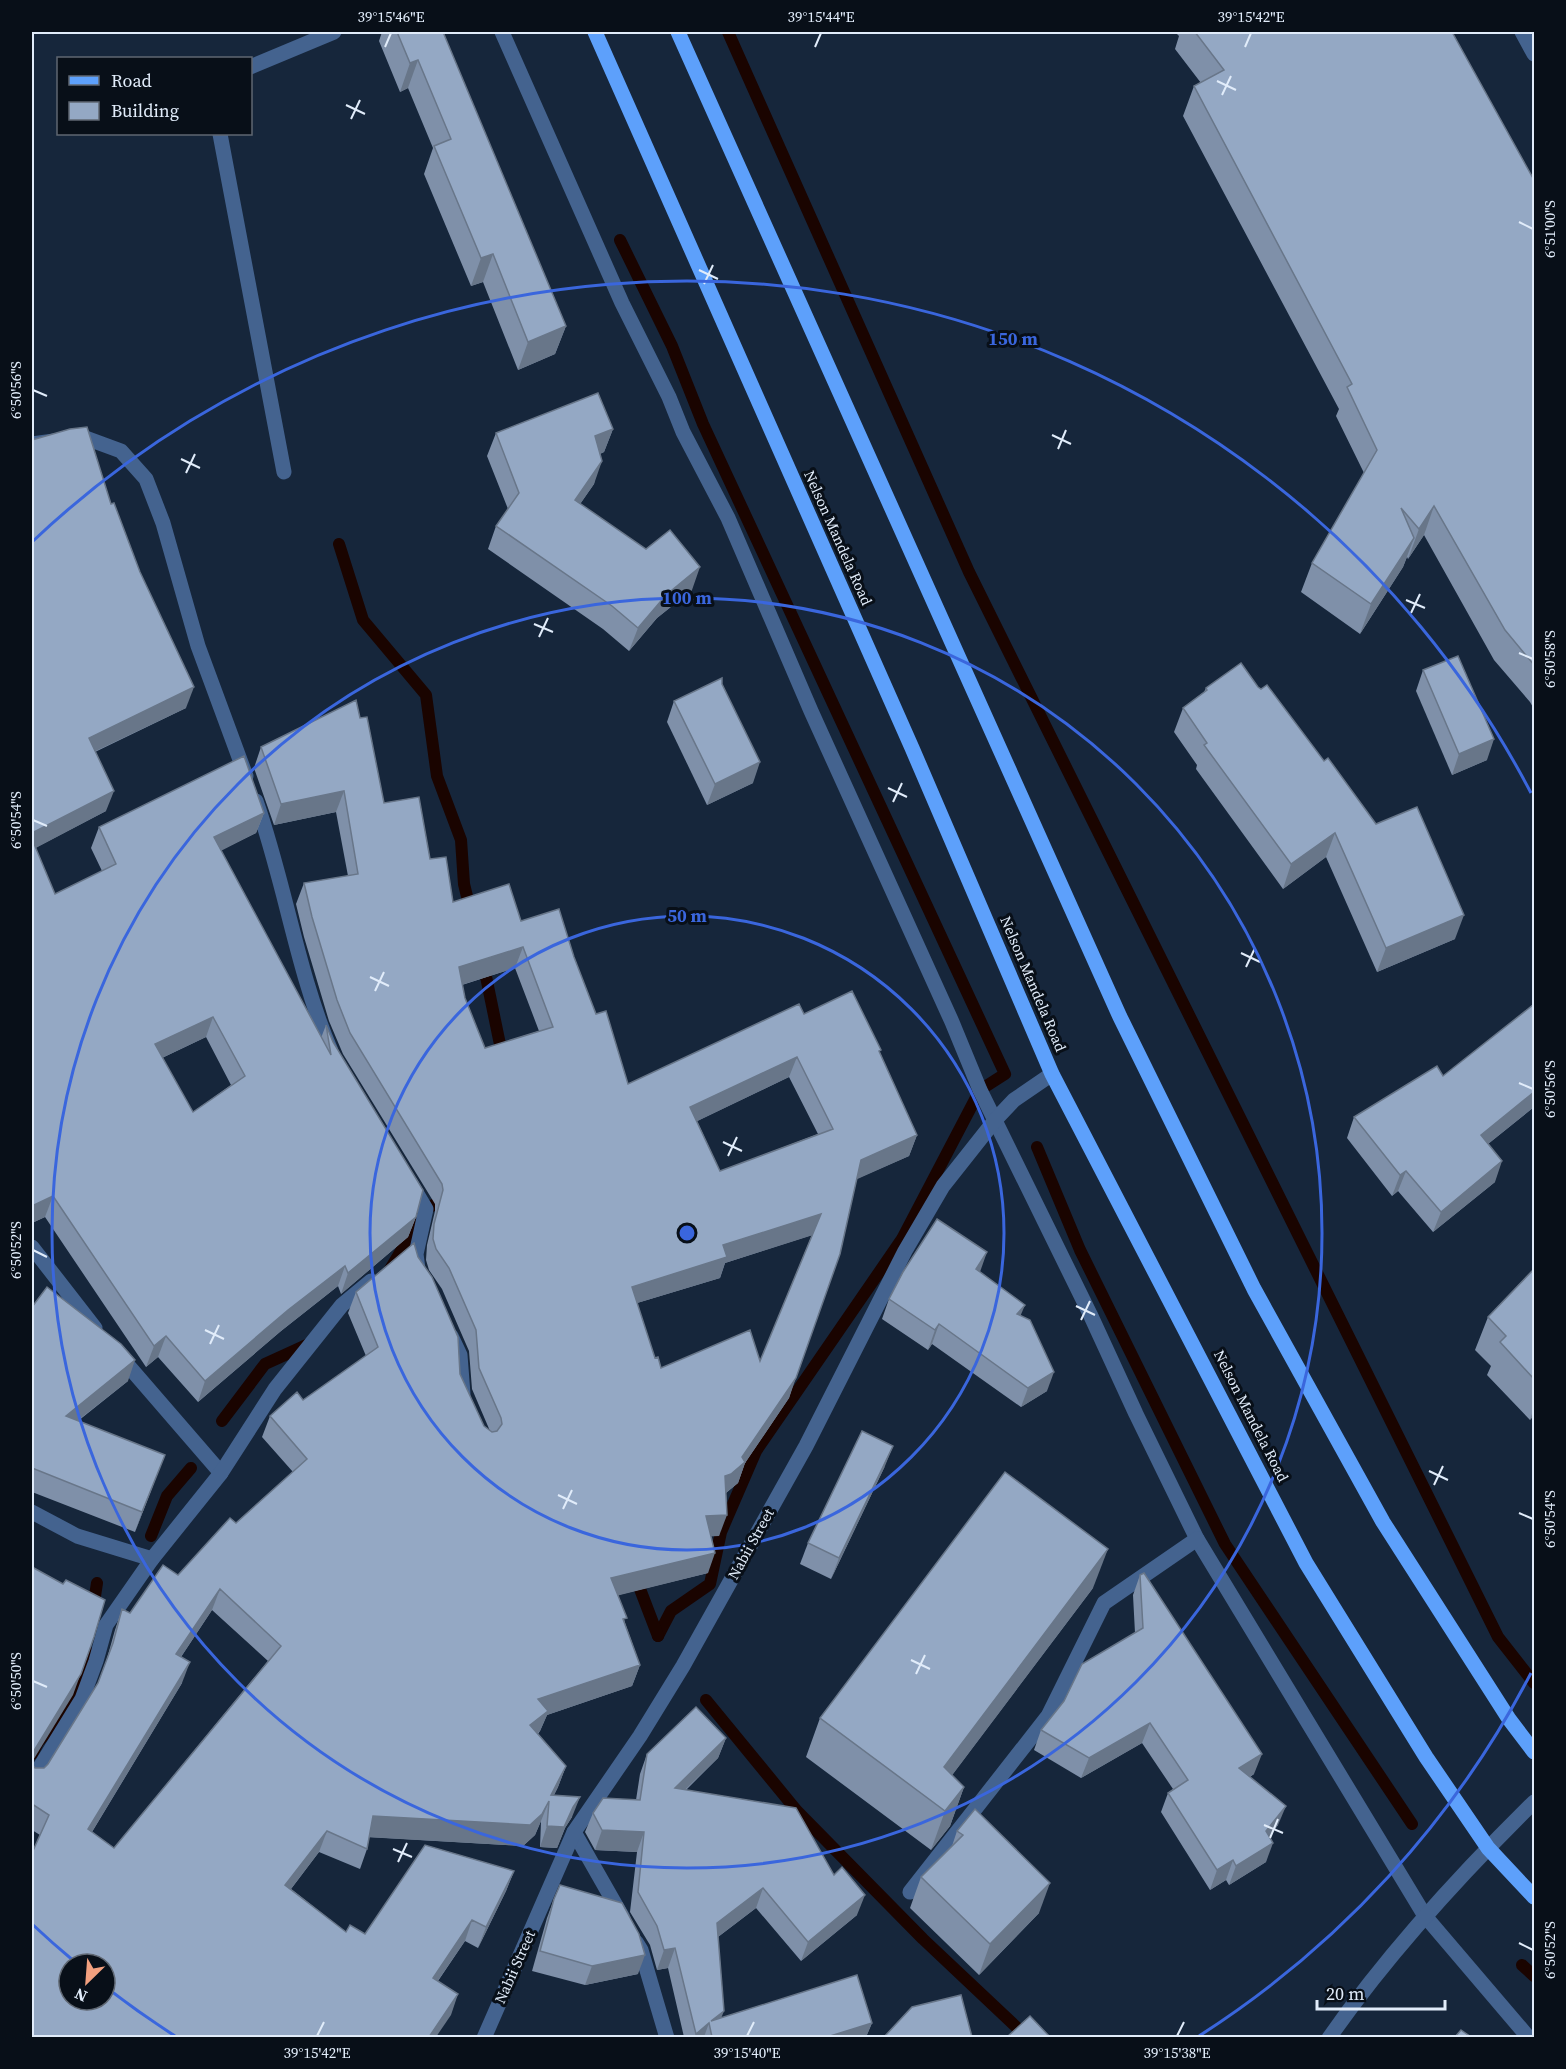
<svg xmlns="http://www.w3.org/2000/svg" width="1566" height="2069" font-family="'Source Serif 4',serif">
<rect width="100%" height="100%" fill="#16263b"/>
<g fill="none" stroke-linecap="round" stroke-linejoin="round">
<!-- stream -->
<g stroke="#1a0400" stroke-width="12">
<polyline points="728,32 969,572 1498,1637 1534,1683"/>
<polyline points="620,240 672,346 703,424 1005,1074 980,1090 902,1239 756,1451 721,1532 710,1584 671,1611 658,1636"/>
<polyline points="339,544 363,620 426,695 437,776 461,840 464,884 471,913"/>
<polyline points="483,962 503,1059"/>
<polyline points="1037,1147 1080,1250 1225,1544 1412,1824"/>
<polyline points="389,1271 426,1209 448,1197"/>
<polyline points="222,1421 265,1364 311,1343"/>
<polyline points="151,1536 167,1496 191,1468"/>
<polyline points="635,1576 658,1636"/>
<polyline points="93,1609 97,1583"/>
<polyline points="706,1700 797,1811 923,1939 1028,2038"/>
<polyline points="32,1754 38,1742 78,1698 86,1650"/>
<polyline points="1522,1965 1534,1976"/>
</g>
<!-- service -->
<g stroke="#44638f" stroke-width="15">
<polyline points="502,32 622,303 669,397 683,432 728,518 811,711 952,1022 980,1090 1090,1314 1136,1414 1197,1539 1425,1916 1529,2038"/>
<polyline points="250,67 334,32"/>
<polyline points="220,134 284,472"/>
</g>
<!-- minor -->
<g stroke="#44638f" stroke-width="15">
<polyline points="32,444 83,437 121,451 146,479 163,523 198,646 246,776"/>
<path d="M256 801C285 883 297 971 331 1051"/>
<polyline points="410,1182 426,1209 416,1254 418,1269"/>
<polyline points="32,1247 95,1328"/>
<polyline points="451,1336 460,1355 463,1394"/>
<polyline points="119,1355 221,1473"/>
<polyline points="32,1512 77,1536 152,1559"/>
<polyline points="32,1780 82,1699 96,1661 106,1625 152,1559 221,1473 275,1389 342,1305 371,1281"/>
<polyline points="574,1832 623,1918"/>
<polyline points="910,1892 1048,1716 1104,1603 1197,1539"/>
<polyline points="636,1942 641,1950 667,2038"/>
<polyline points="484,2038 574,1832 640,1736 683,1666 806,1446 905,1251 943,1186 996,1119 1014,1100 1052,1074"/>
<path d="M1329 2038C1389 1952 1460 1875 1534 1802"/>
</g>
<!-- tertiary -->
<polyline stroke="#44638f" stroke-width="15" points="1522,32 1534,54"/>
<!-- primary -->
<g stroke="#5da0fb" stroke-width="15">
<polyline points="595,32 912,748 1052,1074 1306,1563 1426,1757 1488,1848 1534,1897"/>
<polyline points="678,32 1120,1017 1254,1289 1383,1522 1509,1719 1534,1752"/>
</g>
</g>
<!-- wall -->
<g fill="#7f90a9" fill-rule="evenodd">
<polygon points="382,32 443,32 566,326 555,354 518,370 483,282 471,286 424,174 433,148 408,88 400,92 379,41"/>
<polygon points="1175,32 1452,32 1534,180 1534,709 1530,702 1494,660 1424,535 1408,559 1407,557 1403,567 1360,634 1301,592 1312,563 1364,473 1336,416 1339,409 1183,116 1194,86 1201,83 1175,49 1179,36"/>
<polygon points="613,429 604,452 600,454 594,484 580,504 692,590 657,618 629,651 603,629 488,549 496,526 508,509 487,456 496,433"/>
<path d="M32 440 111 504 186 708 95 752 106 811 35 848 55 894 102 871 91 848 99 827 264 813 256 833 221 850 321 1038 326 1025 333 1042 416 1217 408 1237 341 1294 338 1286 281 1331 198 1402 158 1357 146 1367 45 1217 32 1223ZM206 1037 231 1085 193 1112 162 1058Z"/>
<polygon points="1423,670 1487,760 1452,775 1416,691"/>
<polygon points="722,684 753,783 707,805 667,722 674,701"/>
<polygon points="1258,687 1455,939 1377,972 1326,857 1283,889 1196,769 1197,765 1174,732 1183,708 1204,692 1206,688"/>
<path d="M261 747 384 803 430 859 453 902 521 921 574 957 596 1014 628 1084 804 1014 880 1053 917 1135 909 1156 856 1179 789 1398 745 1463 738 1483 726 1493 719 1536H711L708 1573 618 1595 625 1623 640 1665 632 1686 547 1715 540 1731 538 1734 566 1766 558 1787 554 1795 572 1817 565 1828 557 1848 540 1847 541 1821 535 1835 523 1846 369 1837 367 1849 360 1869 319 1852 291 1889 346 1932 365 1934 514 1871 506 1891 478 1948 465 1941 438 1981 451 2015 40 1835 32 1830V1764L35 1768H44L48 1764 98 1683 106 1662 115 1630 122 1609 130 1613 178 1575 293 1472 262 1437 270 1416 303 1400 366 1356 348 1313 356 1292 418 1257 460 1374 484 1426 490 1431 472 1389 469 1351 442 1289 429 1270 426 1260 427 1245 435 1211V1204L343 1054 329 1021 304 937 296 904 304 883 348 876 336 812 274 825 254 768ZM515 968 539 1031 485 1048 465 998 462 985ZM789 1077 818 1134 720 1171 697 1121ZM812 1235 760 1361 661 1368 655 1358 637 1303 720 1278 725 1263ZM212 1610 268 1661 114 1848 92 1832 182 1683 181 1657Z"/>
<polygon points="1443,1076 1534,1107 1488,1144 1495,1182 1433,1232 1398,1191 1392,1196 1347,1138 1354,1117"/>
<polygon points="1534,1269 1534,1415 1530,1420 1487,1375 1491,1366 1475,1350 1488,1317"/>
<polygon points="980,1272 1021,1315 1047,1391 1021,1407 932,1344 928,1350 882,1319 889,1299"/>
<polygon points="32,1307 128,1381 78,1421 157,1475 135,1532 32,1492"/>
<polygon points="885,1466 831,1579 800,1564 808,1543"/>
<polygon points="1140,1575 1254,1774 1250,1777 1278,1825 1269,1837 1266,1862 1229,1885 1226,1880 1210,1890 1161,1812 1168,1793 1173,1789 1142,1743 1081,1778 1034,1750 1041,1730 1135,1633 1133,1595"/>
<polygon points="1093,1588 952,1775 964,1787 950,1826 931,1850 806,1757 820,1718"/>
<polygon points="726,1738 718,1758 686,1790 834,1875 857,1915 801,1961 756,1908 718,1937 721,2018 872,2023 866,2037 684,2037 668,1968 657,1970 650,1945 630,1912 637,1852 595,1850 585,1832 593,1813 636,1800 640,1774 647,1754"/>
<polygon points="975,1809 1039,1913 979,1975 910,1908 921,1877 952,1846 957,1831"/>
<polygon points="554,1899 638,1974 585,1985 532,1971 547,1918"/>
</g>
<!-- shaded-wall -->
<g fill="#687689">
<polygon points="418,60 408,88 400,92 410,63"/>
<polygon points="493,254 483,282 471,286 481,258"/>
<polygon points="566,326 555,354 518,370 528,342"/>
<polygon points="613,429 604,452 586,459 595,436"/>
<polygon points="602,461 594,484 567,523 575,500"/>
<polygon points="1434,506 1424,535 1408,559 1419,529"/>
<polygon points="1414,538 1403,567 1360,634 1371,604"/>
<polygon points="700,567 692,590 657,618 629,651 638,628 666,595"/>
<polygon points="194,687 186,708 81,758 89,738"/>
<polygon points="1494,739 1487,760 1452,775 1459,754"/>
<polygon points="760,762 753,783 707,805 715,784"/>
<polygon points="114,791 106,811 32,850 32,833"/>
<polygon points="344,791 336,812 274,825 281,804"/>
<polygon points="264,813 256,833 207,858 214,837"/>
<polygon points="1335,833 1326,857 1283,889 1291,864"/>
<polygon points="1464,915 1455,939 1377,972 1386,948"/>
<polygon points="523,947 515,968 452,988 459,967"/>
<polygon points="213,1017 206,1037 147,1065 155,1044"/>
<polygon points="797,1057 789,1077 683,1128 690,1107"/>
<polygon points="1534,1092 1534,1107 1473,1156 1481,1135"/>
<polygon points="917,1135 909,1156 853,1181 861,1160"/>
<polygon points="1502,1161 1495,1182 1433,1232 1441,1212"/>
<polygon points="1406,1171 1398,1191 1392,1196 1400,1175"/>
<polygon points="53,1196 45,1217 32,1223 32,1206"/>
<polygon points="821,1214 813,1235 725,1263 720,1278 624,1307 632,1287 723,1245"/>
<polygon points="416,1217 408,1237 341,1294 348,1273"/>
<polygon points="987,1252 980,1272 976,1269"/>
<polygon points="345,1266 338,1286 281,1331 198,1402 205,1381 288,1310"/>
<polygon points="1025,1305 1017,1324 1017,1314"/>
<polygon points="939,1324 932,1344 928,1350 935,1330"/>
<polygon points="166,1336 158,1357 146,1367 154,1346"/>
<polygon points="135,1360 128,1381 58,1436 66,1416"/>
<polygon points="1054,1372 1047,1391 1021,1407 1028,1388"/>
<polygon points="796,1378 789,1398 745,1463 738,1483 723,1495 725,1476 742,1457"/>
<polygon points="1534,1407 1534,1415 1530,1420"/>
<polygon points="893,1446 885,1466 831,1579 839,1558"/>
<polygon points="165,1455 157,1475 135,1532 142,1512"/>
<polygon points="727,1515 719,1536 698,1537 706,1516"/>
<polygon points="1108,1549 1093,1588 932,1802 944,1767"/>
<polygon points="715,1553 708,1573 604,1599 611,1578"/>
<polygon points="220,1589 212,1610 169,1675 176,1654"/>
<polygon points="94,1637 73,1695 32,1762 32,1754"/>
<polygon points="190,1662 182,1683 81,1850 88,1829"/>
<polygon points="640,1665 632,1686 547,1715 540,1731 523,1746 538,1699"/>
<polygon points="1150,1723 1142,1743 1081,1778 1089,1758"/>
<polygon points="726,1738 718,1758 667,1807 675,1788"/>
<polygon points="1262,1754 1254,1774 1232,1787 1239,1768"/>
<polygon points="566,1766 558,1787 548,1807 551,1795"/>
<polygon points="964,1787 950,1826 931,1850 945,1811"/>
<polygon points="580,1797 572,1817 565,1828 557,1848 540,1847 547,1826 573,1807"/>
<polygon points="549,1801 541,1821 535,1835 523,1846 365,1837 373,1816"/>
<polygon points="1286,1806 1278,1825 1259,1850 1266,1831"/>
<polygon points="602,1830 644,1832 637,1852 595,1850"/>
<polygon points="327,1831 319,1852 278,1906 285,1885"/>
<polygon points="1273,1843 1266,1862 1229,1885 1236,1866"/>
<polygon points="1233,1860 1226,1880 1210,1890 1217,1870"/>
<polygon points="514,1871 506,1891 478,1948 486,1927"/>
<polygon points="1050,1883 1039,1913 979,1975 990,1944"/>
<polygon points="763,1888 756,1908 710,1943 717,1923"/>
<polygon points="865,1895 857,1915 801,1961 808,1942"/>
<polygon points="472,1920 465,1941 426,1998 433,1978"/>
<polygon points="675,1948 668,1968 657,1970 664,1950"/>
<polygon points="645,1955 638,1974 585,1985 592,1966"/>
<polygon points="458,1994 451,2015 436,2037 429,2037"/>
<polygon points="724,2011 716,2031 711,2021"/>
<polygon points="709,2023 704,2037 694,2037 696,2034"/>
<polygon points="872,2023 866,2037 827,2037"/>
</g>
<!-- building -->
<g fill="#94a8c4" stroke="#687689" stroke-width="1.5" fill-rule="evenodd">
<polygon points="397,32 443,32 566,326 528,342 493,254 481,258 434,146 451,139 418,60 410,63"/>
<polygon points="1195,32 1452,32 1534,180 1534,665 1505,630 1434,506 1419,529 1401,508 1414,538 1371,604 1312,563 1377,450 1347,387 1352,384 1194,86 1224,70"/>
<polygon points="598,393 613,429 595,436 602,461 575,500 646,549 670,530 700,567 666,595 638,628 612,606 496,526 519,493 496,433"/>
<polygon points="87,427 111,504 114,503 140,572 194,687 89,738 114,791 32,833 32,440 70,429"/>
<polygon points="1458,656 1494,739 1459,754 1423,670"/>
<polygon points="1241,663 1258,687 1261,689 1267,685 1324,761 1328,758 1376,824 1417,807 1464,915 1386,948 1335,833 1291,864 1204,745 1207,743 1183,708 1207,690 1206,688"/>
<polygon points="722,678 722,684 760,762 715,784 674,701"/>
<path d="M356 700 360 718 367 717 384 803 419 797 430 859 446 857 453 902 509 884 521 921 559 909 574 957 596 1014 606 1011 628 1084 799 1004 804 1014 852 991 881 1050 879 1051 917 1135 861 1160 840 1254 796 1378 742 1457 745 1462 731 1474 725 1476 727 1515 706 1516 715 1553 611 1578 627 1618 623 1619 640 1665 538 1699 548 1711 530 1725 566 1766 551 1795 580 1797 573 1807 564 1827 547 1826 549 1801 542 1814 530 1825 373 1816 367 1849 327 1831 285 1885 346 1932 350 1925 365 1934 425 1845 514 1871 486 1927 472 1920 433 1978 458 1994 429 2037H32V1853L49 1815 32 1804V1764L35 1768H44L48 1764 98 1683 113 1643 122 1609 130 1613 163 1565 178 1575 230 1518 236 1523 307 1459 270 1416 297 1392 303 1400 378 1347 356 1292 414 1243 418 1257 432 1277 458 1337 460 1374 484 1426 492 1432 497 1431 502 1424 501 1418 479 1368 476 1330 449 1268 436 1249 433 1239 434 1224 443 1190 442 1184 350 1033 337 1000 312 917 304 883 358 874 344 791 281 804 261 747ZM523 947 553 1027 485 1048 465 998 459 967ZM797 1057 833 1129 720 1171 690 1107ZM821 1214 760 1361 750 1330 661 1368 658 1357 655 1358 632 1287 727 1257 723 1245ZM220 1589 281 1646 114 1848 88 1829 190 1662 176 1654ZM69 1964H105V2000H69Z"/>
<path d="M244 756 264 813 214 837 331 1055 326 1025 333 1042 423 1190 416 1217 348 1273 345 1266 288 1310 205 1381 166 1336 154 1346 53 1196 32 1206V839L55 894 116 864 99 827ZM213 1017 245 1076 193 1112 155 1044Z"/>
<polygon points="1533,1005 1534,1007 1534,1092 1481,1135 1502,1161 1441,1212 1406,1171 1400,1175 1354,1117 1437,1066 1443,1076"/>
<polygon points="937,1219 987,1252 976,1269 1025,1305 1017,1314 1030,1320 1054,1372 1028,1388 939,1324 935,1330 889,1299 903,1272"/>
<polygon points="1534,1269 1534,1379 1500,1342 1506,1336 1488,1317"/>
<polygon points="47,1287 121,1344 135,1360 66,1416 165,1455 142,1512 32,1468 32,1307"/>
<polygon points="862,1431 893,1446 839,1558 808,1543"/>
<polygon points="1005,1472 1108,1549 944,1767 964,1787 945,1811 820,1718"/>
<polygon points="32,1567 63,1584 66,1580 105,1600 94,1637 81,1674 32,1754"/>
<polygon points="1144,1573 1262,1754 1239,1768 1286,1806 1266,1831 1273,1843 1236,1866 1233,1860 1217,1870 1168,1793 1188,1780 1150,1723 1089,1758 1041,1730 1064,1701 1082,1664 1143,1628 1140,1575"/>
<polygon points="696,1707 726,1738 675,1788 796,1808 834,1875 842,1867 865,1895 808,1942 763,1888 717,1923 724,2011 711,2021 857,1975 872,2023 827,2037 712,2037 709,2023 696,2034 675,1948 664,1950 657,1926 638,1892 644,1832 602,1830 593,1813 603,1798 640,1800 647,1754"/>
<polygon points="975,1809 1050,1883 990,1944 921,1877 963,1835 957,1831"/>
<polygon points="560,1885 622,1903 639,1934 645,1955 592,1966 540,1951 554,1899"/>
<polygon points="961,1995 972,2037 884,2037 912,2007"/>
<polygon points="1030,2016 1050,2037 1007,2037"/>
<polygon points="1461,2030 1471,2037 1455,2037"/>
</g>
<!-- ticks -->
<path fill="none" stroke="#e1ecfa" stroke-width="2" d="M385 47 391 33M815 47 821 33M1245 47 1251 33M1217 81 1236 90M1222 95 1231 76M346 105 365 114M351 119 360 100M1519 222 1533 229M699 270 718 279M704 284 713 265M33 390 47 396M1052 435 1071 444M1058 449 1066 430M181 459 200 468M186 473 195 454M1406 600 1425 608M1411 613 1420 594M534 624 553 632M539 637 548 618M1519 653 1533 659M888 788 907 797M893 802 902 783M33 820 47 826M1241 953 1260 962M1246 967 1255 948M370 977 389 986M375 991 384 972M1519 1083 1533 1089M723 1142 742 1151M728 1156 737 1137M33 1250 47 1257M1076 1306 1095 1315M1081 1320 1090 1301M205 1330 224 1339M210 1344 219 1325M1429 1471 1448 1480M1434 1485 1443 1466M558 1495 577 1504M563 1509 572 1490M1519 1513 1533 1519M911 1660 930 1669M916 1674 925 1655M33 1681 47 1687M1264 1825 1283 1833M1270 1838 1278 1819M393 1849 412 1857M398 1862 407 1843M1519 1943 1533 1950M317 2036 324 2022M747 2036 754 2022M1177 2036 1184 2022"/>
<!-- distance rings -->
<g fill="none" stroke="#3a66dd" stroke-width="3">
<circle cx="687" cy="1233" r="317"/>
<circle cx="687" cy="1233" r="635"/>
<path d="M1531 1673A952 952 0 0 1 1199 2036M175 2036A952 952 0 0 1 107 1988M75 1962A952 952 0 0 1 32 1924M32 542A952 952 0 0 1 1531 793"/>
</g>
<g text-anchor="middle" stroke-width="6" stroke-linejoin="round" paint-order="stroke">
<!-- street labels -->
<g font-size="15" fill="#e1ecfa" stroke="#080f18">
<text transform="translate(838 538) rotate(66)" y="5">Nelson Mandela Road</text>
<text transform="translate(1033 984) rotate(67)" y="5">Nelson Mandela Road</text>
<text transform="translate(1251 1416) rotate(63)" y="5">Nelson Mandela Road</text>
<text transform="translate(751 1544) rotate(-61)" y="5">Nabii Street</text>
<text transform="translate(515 1967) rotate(-66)" y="5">Nabii Street</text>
</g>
</g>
<circle cx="687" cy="1233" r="9" fill="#3a66dd" stroke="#080f18" stroke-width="3"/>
<g font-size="18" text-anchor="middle" font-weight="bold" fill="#3a66dd" stroke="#080f18" stroke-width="6" stroke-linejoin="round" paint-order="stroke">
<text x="1013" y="345">150 m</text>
<text x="687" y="604">100 m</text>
<text x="687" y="922">50 m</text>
</g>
<!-- border -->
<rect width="1566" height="2069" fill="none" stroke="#080f18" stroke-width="66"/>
<!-- legend -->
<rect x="57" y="57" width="195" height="78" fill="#080f18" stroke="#5f6772" stroke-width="1.5"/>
<rect x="69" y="76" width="30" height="9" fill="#5da0fb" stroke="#5f6772" stroke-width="1.5"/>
<text x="111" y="87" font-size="18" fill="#e1ecfa">Road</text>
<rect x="69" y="102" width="30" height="18" fill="#94a8c4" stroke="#5f6772" stroke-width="1.5"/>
<text x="111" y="117" font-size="18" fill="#e1ecfa">Building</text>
<!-- north arrow -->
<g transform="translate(87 1982) rotate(205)"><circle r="28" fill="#080f18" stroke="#5f6772" stroke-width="1.5"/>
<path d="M0-4.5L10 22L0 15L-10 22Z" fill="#f2a07f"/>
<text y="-9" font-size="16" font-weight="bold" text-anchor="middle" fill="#e1ecfa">N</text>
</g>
<!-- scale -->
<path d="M1317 2000v9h128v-9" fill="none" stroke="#e1ecfa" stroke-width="3"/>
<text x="1326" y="2000" font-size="18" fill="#e1ecfa" stroke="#080f18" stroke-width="4.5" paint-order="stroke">20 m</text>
<rect x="33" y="33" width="1500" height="2003" fill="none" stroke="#e1ecfa" stroke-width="2"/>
<g font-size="15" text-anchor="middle" fill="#e1ecfa">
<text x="391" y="22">39°15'46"E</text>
<text x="821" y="22">39°15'44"E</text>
<text x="1251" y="22">39°15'42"E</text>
<text transform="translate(1550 229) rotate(-90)" y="5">6°51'00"S</text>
<text transform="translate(16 390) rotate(-90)" y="5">6°50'56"S</text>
<text transform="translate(1550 659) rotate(-90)" y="5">6°50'58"S</text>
<text transform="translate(16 820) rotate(-90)" y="5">6°50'54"S</text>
<text transform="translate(1550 1089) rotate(-90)" y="5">6°50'56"S</text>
<text transform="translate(16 1250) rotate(-90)" y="5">6°50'52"S</text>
<text transform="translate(1550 1519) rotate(-90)" y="5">6°50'54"S</text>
<text transform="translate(16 1681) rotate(-90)" y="5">6°50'50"S</text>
<text transform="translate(1550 1950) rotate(-90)" y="5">6°50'52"S</text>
<text x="317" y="2058">39°15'42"E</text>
<text x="747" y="2058">39°15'40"E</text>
<text x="1177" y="2058">39°15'38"E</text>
</g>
</svg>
